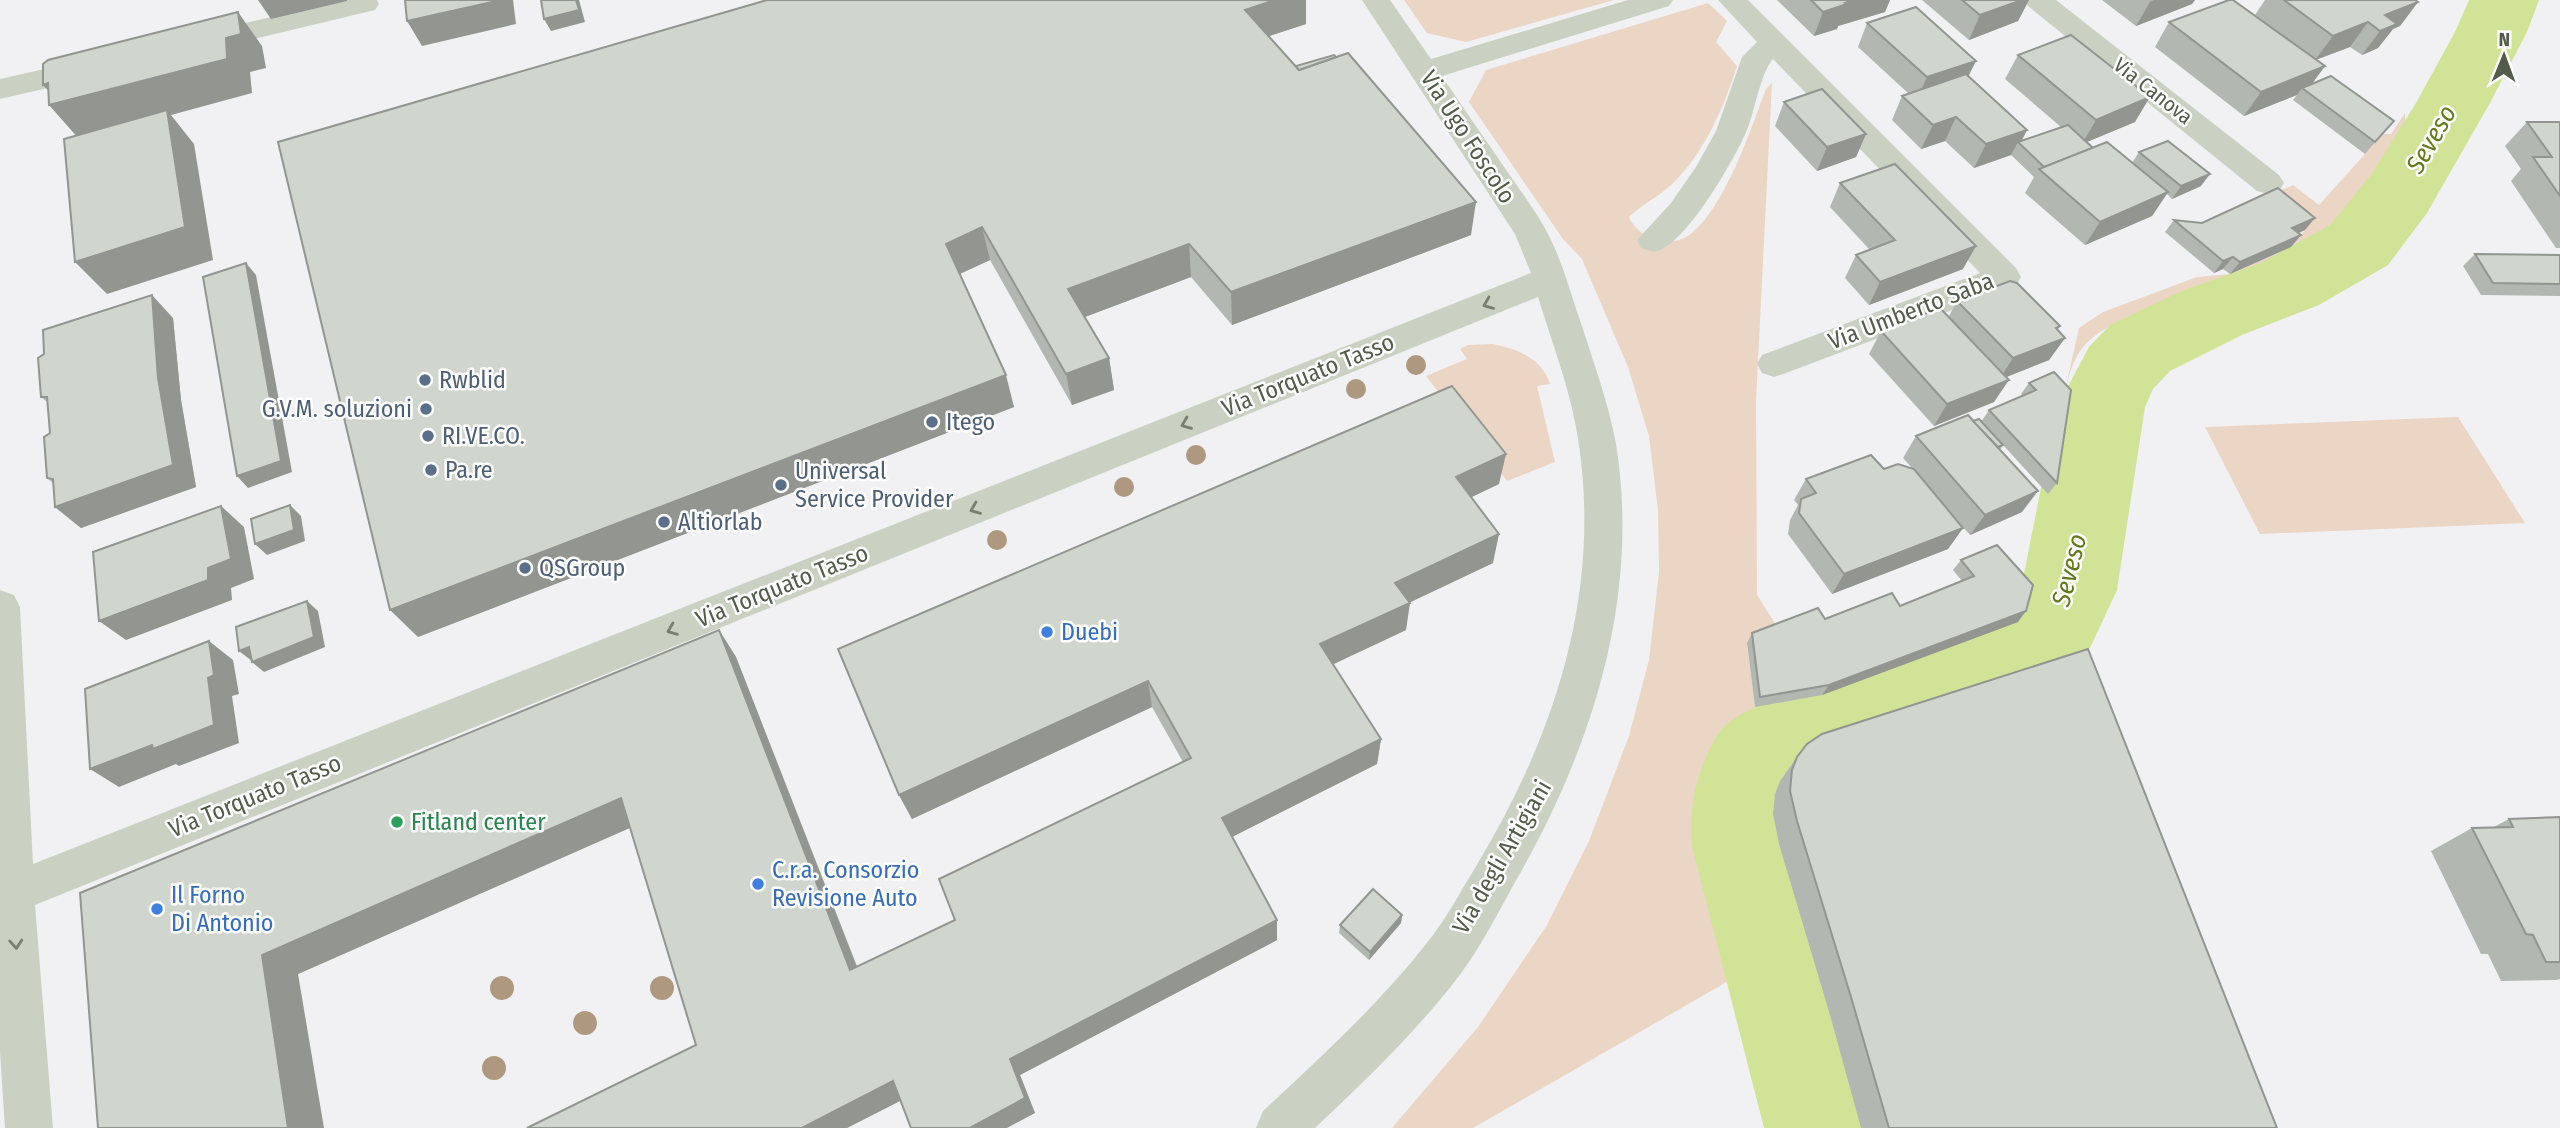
<svg xmlns="http://www.w3.org/2000/svg" width="2560" height="1128" font-family="'Fira Sans Condensed',sans-serif">
<rect width="100%" height="100%" fill="#f1f1f3"/>
<!-- green -->
<g fill="#ebd5c5">
<polygon points="1404,0 1614,0 1466,42 1427,33"/>
<path d="M1708 3 1727 21 1716 42 1737 66C1724 107 1704 154 1672 184 1659 197 1642 204 1629 217 1632 226 1647 239 1656 240 1669 242 1682 242 1692 233 1726 204 1750 131 1766 89L1772 83 1756 401 1757 595 1780 631 1747 644 1755 707 1822 695C1794 702 1737 710 1718 734 1716 738 1714 745 1713 749 1686 817 1723 907 1744 972L1473 1128H1392L1478 1027 1547 925 1589 841 1629 736 1649 660 1659 572 1658 510 1649 436 1628 367 1582 259 1563 239 1469 102 1486 70Z"/>
<path d="M2405 113C2407 142 2394 157 2378 179 2365 196 2352 213 2336 227 2305 254 2248 280 2209 293 2168 306 2126 310 2091 339 2072 355 2069 377 2063 400L2079 328 2103 312 2197 277 2230 274 2291 247 2305 230 2265 197 2293 185 2319 205 2383 134H2391Z"/>
<path d="M1493 344C1517 349 1542 358 1550 384L1537 386 1555 462 1507 481 1426 376 1467 359 1460 349 1468 345Z"/>
<polygon points="2458,417 2525,523 2260,534 2205,427"/>
</g>
<g fill="none" stroke-linecap="round" stroke-linejoin="round">
<!-- river -->
<path fill="#d1e397" fill-rule="evenodd" d="M2469 0H2539L2527 32 2490 103 2427 213 2388 265 2319 305 2242 335 2170 371 2153 389 2145 407 2117 590 2090 648 2076 668 2045 691 2017 705 1953 730 1849 763 1819 778 1797 793 1798 846 1882 1128H1764L1692 846C1690 808 1693 787 1708 753 1713 743 1717 733 1725 726 1742 710 1766 703 1787 694 1812 685 1837 676 1862 668 1918 652 1988 641 2021 589L2057 407 2089 347 2110 325 2182 291 2261 263 2330 225 2371 175 2416 103 2455 32Z"/>
<!-- minor -->
<g fill="#cad1c3" fill-rule="evenodd">
<polygon points="344,0 377,0 379,4 375,10 200,52 190,50 185,43 190,36"/>
<path d="M1362 0H1390L1431 59 1628 0H1673L1669 6 1442 76C1464 109 1487 142 1509 174 1524 196 1540 217 1551 240 1565 269 1572 299 1583 329 1595 367 1609 405 1616 444 1641 599 1591 751 1514 884 1497 915 1480 948 1459 976 1417 1031 1366 1080 1315 1128H1256L1263 1111C1320 1058 1378 1005 1426 944 1445 921 1459 894 1475 868 1553 739 1601 598 1579 445 1572 394 1553 346 1538 297L35 905 53 1128H5L0 1052V590L14 595 20 607 33 864 1531 273 1515 234Z"/>
<path d="M1718 0H1748L2016 268 2021 277 2016 286 1786 373 1774 377 1762 373 1757 364 1762 355 1980 273 1773 59C1760 74 1755 111 1747 130 1735 159 1690 236 1662 249 1655 253 1649 251 1641 248L1637 240 1671 203 1696 167 1716 131 1742 57 1757 42Z"/>
<polygon points="2024,0 2056,0 2279,175 2284,183 2279,191 2268,194 2257,191 2028,6"/>
<polygon points="93,58 104,61 108,68 104,75 0,99 0,79"/>
</g>
</g>
<!-- trees -->
<g fill="#ae9880">
<circle cx="1416" cy="365" r="10"/>
<circle cx="1356" cy="389" r="10"/>
<circle cx="1196" cy="455" r="10"/>
<circle cx="1124" cy="487" r="10"/>
<circle cx="997" cy="540" r="10"/>
<circle cx="502" cy="988" r="12"/>
<circle cx="662" cy="988" r="12"/>
<circle cx="585" cy="1023" r="12"/>
<circle cx="494" cy="1068" r="12"/>
</g>
<!-- wall -->
<g fill="#b3b7b1">
<polygon points="767,0 1306,0 1306,24 1269,36 1296,66 1471,235 1232,325 1191,277 1085,317 1109,358 1114,390 1072,405 990,260 960,274 1014,407 418,637"/>
<polygon points="1777,0 1890,0 1885,12 1838,26 1837,29 1814,36"/>
<polygon points="1922,0 2029,0 2018,21 1969,40"/>
<polygon points="2102,0 2195,0 2192,4 2136,26"/>
<polygon points="2265,0 2415,0 2418,2 2400,26 2393,29 2378,48 2362,55 2350,47 2316,60 2325,66 2312,84 2394,121 2365,154 2293,100 2297,95 2244,116 2155,47 2169,22 2293,43 2255,15"/>
<polygon points="1867,23 1976,61 1968,76 2027,130 2021,141 2061,127 2005,79 2018,55 2135,122 2087,142 2093,148 2132,163 2139,152 2201,186 2172,199 2167,194 2152,216 2085,245 2025,193 2034,177 2011,155 1974,168 1945,141 1921,149 1892,120 1902,96 1909,94 1858,47"/>
<polygon points="1784,102 1866,134 1856,157 1817,171 1775,126"/>
<polygon points="2527,122 2560,122 2560,248 2556,248 2511,181 2521,169 2505,146"/>
<polygon points="1840,183 1963,269 1869,305 1845,278 1856,255 1870,250 1830,207"/>
<polygon points="2174,220 2202,223 2305,230 2299,233 2301,235 2291,247 2230,274 2223,269 2214,273 2165,232"/>
<polygon points="2475,254 2560,255 2560,296 2481,295 2463,266"/>
<polygon points="1957,301 2058,330 2065,338 2049,360 2006,377 1994,402 1934,426 1869,354 1881,331 1949,316"/>
<polygon points="173,318 181,400 196,487 81,528 55,507 54,484 47,478 50,433 47,402 41,397"/>
<polygon points="2054,372 2057,483 2048,494 2003,445 2000,450 2022,512 1970,535 1943,504 1963,528 1948,549 1832,594 1788,534 1790,520 1798,505 1794,500 1806,479 1884,469 1912,468 1903,458 1916,436 1973,421 1981,422 1989,410 2023,396 2021,394 2029,383"/>
<polygon points="1499,484 1471,497 1493,563 1409,602 1406,630 1333,664 1381,739 1377,764 1232,837 1277,920 1277,940 1020,1075 1035,1113 901,1100 847,1128 527,1128 696,1045 630,828 298,974 98,1128 719,630 736,657 857,966 955,920 1183,762 1152,707 912,819 899,795 838,649"/>
<polygon points="1961,560 2018,622 1822,695 1755,707 1747,643 1752,633 1825,619 1900,606 1962,581 1953,570"/>
<polygon points="1797,757 2277,1128 1861,1128 1830,1015 1779,844 1773,814 1775,794 1780,781"/>
<polygon points="2560,817 2560,979 2556,980 2501,981 2488,954 2481,954 2431,851 2472,828 2492,828 2509,819"/>
<polygon points="1402,915 1401,923 1369,960 1339,933 1340,925"/>
</g>
<!-- shaded-wall -->
<g fill="#929590">
<polygon points="258,0 347,0 347,1 271,19"/>
<polygon points="501,0 513,0 516,24 422,46 407,21"/>
<polygon points="576,0 579,0 585,22 551,31 544,19"/>
<polygon points="1275,0 1306,0 1306,24 1245,44 1245,10"/>
<polygon points="1854,0 1890,0 1885,12 1838,26 1837,29 1814,36 1823,12"/>
<polygon points="2022,0 2029,0 2018,21 1969,40 1980,15"/>
<polygon points="2154,0 2195,0 2192,4 2136,26 2150,2"/>
<polygon points="2418,2 2400,26 2393,29 2378,48 2362,55 2380,31 2385,15"/>
<polygon points="238,12 262,46 266,68 250,72 252,93 171,115 194,144 213,260 107,294 75,262 79,139 49,105 59,102 43,85 226,38"/>
<polygon points="2368,22 2350,47 2315,60 2333,36"/>
<polygon points="1976,61 1964,85 1916,101 1927,77"/>
<polygon points="2325,66 2307,90 2302,88 2297,95 2244,116 2261,92"/>
<polygon points="2150,97 2135,122 2082,144 2096,120"/>
<polygon points="1956,117 1945,141 1921,149 1933,125"/>
<polygon points="2027,130 2020,144 2018,142 2011,155 1974,168 1986,144"/>
<polygon points="1866,134 1856,157 1817,171 1827,147"/>
<polygon points="2210,174 2201,186 2172,199 2181,186"/>
<polygon points="2168,192 2152,216 2085,245 2100,222"/>
<polygon points="1476,202 1471,235 1232,325 1231,292"/>
<polygon points="2315,218 2305,230 2282,240 2292,228"/>
<polygon points="982,227 990,260 955,276 946,244"/>
<polygon points="2301,235 2291,247 2230,274 2240,262"/>
<polygon points="1189,244 1191,277 1074,321 1068,289"/>
<polygon points="1976,246 1963,269 1869,305 1880,282"/>
<polygon points="2233,257 2223,269 2214,273 2223,261"/>
<polygon points="246,263 256,275 292,472 248,488 237,476"/>
<polygon points="152,295 173,318 181,400 196,487 81,528 55,507 158,378"/>
<polygon points="2060,326 2048,344 2065,338 2049,360 1999,380 2013,358"/>
<polygon points="1109,358 1114,390 1072,405 1066,374"/>
<polygon points="1006,375 1014,407 418,637 390,610"/>
<polygon points="2009,380 1994,402 1934,426 1947,404"/>
<polygon points="1506,454 1499,484 1451,507 1456,477"/>
<polygon points="2038,491 2022,512 1970,535 1985,515"/>
<polygon points="290,505 301,516 305,541 267,555 255,544"/>
<polygon points="221,506 244,527 254,579 231,588 232,600 126,640 99,621 208,568"/>
<polygon points="1963,528 1948,549 1832,594 1844,574"/>
<polygon points="1499,534 1493,563 1392,611 1395,583"/>
<polygon points="307,601 318,611 325,647 264,672 252,662"/>
<polygon points="1410,603 1406,630 1319,671 1320,644"/>
<polygon points="2026,611 2018,622 1822,695 1829,685"/>
<polygon points="719,630 736,657 865,988 850,970"/>
<polygon points="209,641 233,660 239,694 232,696 239,743 179,766 176,764 119,787 90,769 208,678"/>
<polygon points="249,647 252,661 239,651"/>
<polygon points="1148,681 1152,707 912,819 899,795"/>
<polygon points="1381,739 1377,764 1224,841 1222,818"/>
<polygon points="621,798 643,822 298,974 324,1128 288,1128 262,955"/>
<polygon points="1402,915 1401,923 1369,960 1370,952"/>
<polygon points="1277,920 1277,940 1020,1075 1035,1113 1007,1128 970,1128 1010,1059"/>
<polygon points="893,1081 908,1097 847,1128 802,1128"/>
</g>
<!-- building -->
<g fill="#d0d5ce" stroke="#929590" stroke-width="2">
<polygon points="405,0 501,0 407,21"/>
<polygon points="541,0 576,0 579,10 544,19"/>
<polygon points="767,0 1275,0 1245,10 1299,70 1348,53 1476,202 1231,292 1189,244 1068,289 1109,358 1066,374 982,227 946,244 1006,375 390,610 278,142"/>
<polygon points="1811,0 1854,0 1845,3 1847,4 1823,12"/>
<polygon points="1962,0 2022,0 1980,15"/>
<polygon points="2229,0 2233,0 2325,66 2261,92 2169,22"/>
<polygon points="2284,0 2415,0 2418,2 2385,15 2397,24 2380,31 2368,22 2333,36"/>
<polygon points="1916,7 1976,61 1927,77 1867,23"/>
<polygon points="238,12 241,34 226,38 227,59 49,105 48,83 43,85 43,64 48,60"/>
<polygon points="2071,35 2150,97 2096,120 2018,55"/>
<polygon points="1334,55 1336,57 1299,70 1296,66"/>
<polygon points="1966,74 2027,130 1986,144 1956,117 1933,125 1902,96"/>
<polygon points="2331,76 2394,121 2375,142 2302,88"/>
<polygon points="1822,89 1866,134 1827,147 1784,102"/>
<polygon points="167,110 185,227 75,262 64,139"/>
<polygon points="2527,122 2560,122 2560,196 2533,157 2552,157"/>
<polygon points="2068,125 2093,148 2044,167 2018,142"/>
<polygon points="2168,141 2210,174 2181,186 2139,152"/>
<polygon points="2107,142 2168,192 2100,222 2039,169"/>
<polygon points="1895,164 1976,246 1880,282 1856,255 1895,240 1840,183"/>
<polygon points="2278,188 2315,218 2292,228 2301,235 2240,262 2233,257 2223,261 2174,220 2202,223"/>
<polygon points="2475,254 2560,255 2560,284 2493,283"/>
<polygon points="246,263 281,461 237,476 203,277"/>
<polygon points="2010,281 2017,283 2060,326 2056,328 2065,338 2013,358 1957,301"/>
<polygon points="152,295 158,378 173,465 55,507 53,479 47,478 44,437 50,433 47,397 41,397 38,358 44,354 43,330"/>
<polygon points="1940,308 2009,380 1947,404 1881,331"/>
<polygon points="2054,372 2071,390 2057,483 1989,410 2036,390 2029,383"/>
<polygon points="1452,386 1506,454 1456,477 1499,534 1395,583 1410,603 1320,644 1381,739 1222,818 1277,920 1010,1059 1025,1098 970,1128 911,1128 893,1081 802,1128 527,1128 696,1045 621,798 262,955 288,1128 98,1128 80,893 719,630 850,970 955,920 939,879 1191,758 1148,681 899,795 838,649"/>
<polygon points="1968,415 2038,491 1985,515 1916,436"/>
<polygon points="1979,419 2003,445 1998,447 1973,421"/>
<polygon points="1871,455 1884,469 1898,464 1914,469 1963,528 1844,574 1799,513 1801,499 1816,493 1806,479"/>
<polygon points="290,505 294,530 255,544 251,519"/>
<polygon points="221,506 231,559 208,568 208,580 99,621 93,552"/>
<polygon points="1997,545 2033,585 2026,611 1829,685 1760,697 1752,633 1818,608 1825,619 1892,593 1900,606 1974,576 1961,560"/>
<polygon points="307,601 314,637 252,662 249,647 239,651 236,627"/>
<polygon points="209,641 214,675 208,678 214,725 153,749 152,745 90,769 85,689"/>
<polygon points="2088,649 2277,1128 1889,1128 1851,997 1797,821 1790,791 1792,770 1797,757 1807,744 1822,734"/>
<polygon points="2560,817 2560,962 2546,962 2533,935 2526,934 2472,828 2513,827 2509,819"/>
<polygon points="1373,889 1402,915 1370,952 1340,925"/>
</g>
<!-- one-way arrows -->
<defs><path id="oneway-chevron" d="M-2-3.5L2.5 0L-2 3.5" fill="none" stroke-width="1.6" stroke-linecap="round" stroke-linejoin="round" transform="scale(1.75)"/></defs>
<g stroke="#777f6f">
<use href="#oneway-chevron" transform="translate(1488 304) rotate(158)"/>
<use href="#oneway-chevron" transform="translate(1186 424) rotate(158)"/>
<use href="#oneway-chevron" transform="translate(975 509) rotate(158)"/>
<use href="#oneway-chevron" transform="translate(672 630) rotate(158)"/>
<use href="#oneway-chevron" transform="translate(16 944) rotate(86)"/>
</g>
<!-- markers -->
<g fill="#5c6f8a" stroke="#fff" stroke-width="2.5">
<circle cx="425" cy="380" r="7"/>
<circle cx="426" cy="409" r="7"/>
<circle cx="932" cy="422" r="7"/>
<circle cx="428" cy="436" r="7"/>
<circle cx="431" cy="470" r="7"/>
<circle cx="781" cy="485" r="7"/>
<circle cx="664" cy="522" r="7"/>
<circle cx="525" cy="568" r="7"/>
</g>
<g fill="#3f7fe0" stroke="#fff" stroke-width="2.5">
<circle cx="1047" cy="632" r="7"/>
<circle cx="758" cy="884" r="7"/>
<circle cx="157" cy="909" r="7"/>
</g>
<circle fill="#2e9e5b" stroke="#fff" stroke-width="2.5" cx="397" cy="822" r="7"/>
<g text-anchor="middle" stroke-width="5" stroke-linejoin="round" paint-order="stroke">
<!-- far-street labels -->
<g font-size="21" fill="#535c4b" stroke="#fff">
<text transform="translate(2153 91) rotate(38)" y="7">Via Canova</text>
</g>
<!-- street labels -->
<g font-size="24" fill="#535c4b" stroke="#fff">
<text transform="translate(1468 137) rotate(57)" y="8">Via Ugo Foscolo</text>
<text transform="translate(1911 311) rotate(-21)" y="8">Via Umberto Saba</text>
<text transform="translate(1308 375) rotate(-22)" y="8">Via Torquato Tasso</text>
<text transform="translate(782 586) rotate(-22)" y="8">Via Torquato Tasso</text>
<text transform="translate(255 796) rotate(-22)" y="8">Via Torquato Tasso</text>
<text transform="translate(1502 857) rotate(-60)" y="8">Via degli Artigiani</text>
</g>
<!-- service labels -->
<g font-size="24" fill="#4e5e75" stroke="#fff" text-anchor="start">
<text x="439" y="388">Rwblid</text>
<text x="412" y="417" text-anchor="end">G.V.M. soluzioni</text>
<text x="946" y="430">Itego</text>
<text x="442" y="444">RI.VE.CO.</text>
<text x="445" y="478">Pa.re</text>
<text x="795" y="479">Universal<tspan x="795" dy="28">Service Provider</tspan></text>
<text x="678" y="530">Altiorlab</text>
<text x="539" y="576">QSGroup</text>
</g>
<!-- shop labels -->
<g font-size="24" fill="#366cbe" stroke="#fff" text-anchor="start">
<text x="1061" y="640">Duebi</text>
<text x="772" y="878">C.r.a. Consorzio<tspan x="772" dy="28">Revisione Auto</tspan></text>
<text x="171" y="903">Il Forno<tspan x="171" dy="28">Di Antonio</tspan></text>
</g>
<!-- leisure labels -->
<g font-size="24" fill="#27864d" stroke="#fff" text-anchor="start">
<text x="411" y="830">Fitland center</text>
</g>
<!-- water labels -->
<g font-size="26" font-style="italic" fill="#637a1a" stroke="#fff">
<text transform="translate(2431 139) rotate(-60)" y="9">Seveso</text>
<text transform="translate(2069 570) rotate(-76)" y="9">Seveso</text>
</g>
</g>
<!-- north arrow -->
<g transform="translate(2504 56) rotate(1)" stroke="#ffffff" stroke-width="5" paint-order="stroke">
<path d="M0-5L12 26L0 18L-12 26Z" fill="#535c4b"/>
<text y="-10" font-size="19" font-weight="bold" text-anchor="middle" fill="#535c4b">N</text>
</g>
</svg>
